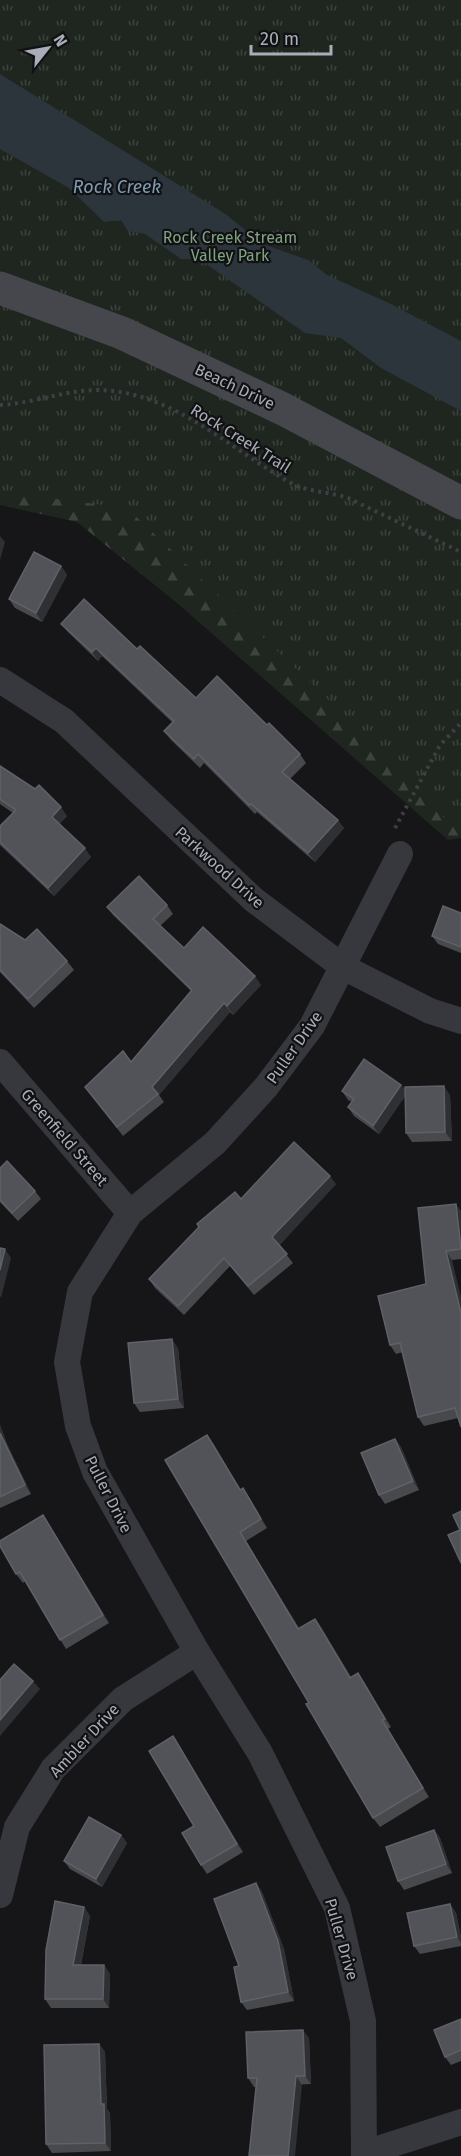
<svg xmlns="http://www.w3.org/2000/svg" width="461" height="2156" font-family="'Fira Sans',sans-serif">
<defs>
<pattern id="forest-firs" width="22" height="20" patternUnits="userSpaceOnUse" patternTransform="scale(1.5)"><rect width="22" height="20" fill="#1e261f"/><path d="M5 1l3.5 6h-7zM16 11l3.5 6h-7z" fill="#3c433d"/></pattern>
<pattern id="park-tufts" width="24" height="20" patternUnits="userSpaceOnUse" patternTransform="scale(1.5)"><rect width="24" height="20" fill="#1e261f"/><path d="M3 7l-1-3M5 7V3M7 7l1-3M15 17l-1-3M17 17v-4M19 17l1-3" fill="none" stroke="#3c433d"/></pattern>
</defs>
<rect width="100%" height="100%" fill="#161618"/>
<!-- forest -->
<polygon fill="url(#forest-firs)" points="0,310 461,646 461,838 448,840 177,603 77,522 0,505"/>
<!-- park -->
<polygon fill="url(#park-tufts)" points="0,0 461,0 461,813 443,817 394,762 127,508 0,492"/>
<!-- water -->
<polygon fill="#2c353c" points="0,74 224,213 263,244 308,260 327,275 391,304 461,341 461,411 381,368 341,338 305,333 199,259 181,259 145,234 128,231 121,220 104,222 69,188 0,149"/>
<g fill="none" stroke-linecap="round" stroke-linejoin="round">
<!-- path -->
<g stroke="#3d3f44" stroke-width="4" stroke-dasharray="3 4.5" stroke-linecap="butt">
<path d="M0 405C39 403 73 386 113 391 181 399 233 451 291 483 308 492 330 492 348 498L461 552"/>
<polyline points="395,828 440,745 461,723"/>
</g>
<!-- street -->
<g stroke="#37383d" stroke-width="26">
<polyline points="0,680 64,721 254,900 343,967 430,1011 461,1021"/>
<polyline points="0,1062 130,1213"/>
<polyline points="0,1895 17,1827 53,1769 123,1699 197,1652"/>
<polyline points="365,2153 461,2122"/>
<polyline points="364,2156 363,2021 337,1908 260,1753 197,1652 95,1472 78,1426 67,1362 80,1292 130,1213 215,1143 266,1087 312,1026 400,854"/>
</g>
<!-- secondary -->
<polyline stroke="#45474d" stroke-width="33" points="0,288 122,333 283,409 461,503"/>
</g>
<!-- wall -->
<g fill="#47494d">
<polygon points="61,566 67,575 42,622 15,608 9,599"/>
<polygon points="61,624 137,649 196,698 267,725 300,754 306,763 290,779 344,828 315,862 257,812 255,814 204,763 200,768 171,740 164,731 173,723 102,656 98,661 68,632"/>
<polygon points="0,766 67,816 59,824 91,857 54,896 0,845 0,826 13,813 0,804"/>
<polygon points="167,905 173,914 160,926 184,948 261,985 233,1015 230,1012 159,1095 164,1102 123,1136 85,1087 131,1062 191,991 113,915 107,907"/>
<polygon points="461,913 461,953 438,944 432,936"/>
<polygon points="0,924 25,940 67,961 74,970 34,1008 0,972"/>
<polygon points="401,1085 405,1090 450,1095 452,1141 412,1142 406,1133 405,1096 379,1134 354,1116 348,1107 352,1102 348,1100 342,1091"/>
<polygon points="0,1168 35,1191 41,1199 18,1221 0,1202"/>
<polygon points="336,1184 279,1245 293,1263 254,1295 230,1266 184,1315 155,1288 149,1279 241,1199"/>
<polygon points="461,1211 461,1259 452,1260 458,1418 424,1426 418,1417 403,1352 396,1354 390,1345 426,1284"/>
<polygon points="178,1348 184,1408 140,1412 134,1403"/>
<polygon points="0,1425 7,1444 31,1494 0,1508"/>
<polygon points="395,1439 401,1447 419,1490 385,1504 379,1495"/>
<polygon points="213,1443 240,1489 249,1497 267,1528 246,1541 299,1628 321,1627 351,1677 364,1682 391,1727 388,1729 429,1797 380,1827 373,1818 309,1703 165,1460"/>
<polygon points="43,1515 109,1623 66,1649 25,1581 23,1583 16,1574"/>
<polygon points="173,1736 243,1852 207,1874 201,1865 194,1826"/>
<polygon points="434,1830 440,1838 452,1873 404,1890 398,1881"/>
<polygon points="121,1835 127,1843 102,1887 70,1869 64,1861"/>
<polygon points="256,1883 262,1892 284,1949 294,2001 247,2010 241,2002 239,1966"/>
<polygon points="450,1904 456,1913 461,1937 461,1946 420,1954 414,1946"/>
<polygon points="84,1907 90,1916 81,1965 104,1965 110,1974 109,2008 51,2008 45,1999"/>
<polygon points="461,2019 461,2061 451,2065 445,2057"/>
<polygon points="309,2038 311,2084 254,2087 248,2078"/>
<polygon points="99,2044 105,2052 107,2109 110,2113 111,2151 52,2153 46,2144"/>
</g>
<!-- shaded-wall -->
<g fill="#2f3033">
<polygon points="0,536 5,542 0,560"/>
<polygon points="61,566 67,575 42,622 36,613"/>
<polygon points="96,648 102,656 98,661 92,652"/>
<polygon points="61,807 67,816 58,826 52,817"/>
<polygon points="338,820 344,828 315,862 308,853"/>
<polygon points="85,848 91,857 54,896 48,888"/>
<polygon points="255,976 261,985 233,1015 227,1006"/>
<polygon points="224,1003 230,1012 159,1095 152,1087"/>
<polygon points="401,1085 407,1093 379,1134 373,1126"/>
<polygon points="444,1086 450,1095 452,1141 445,1132"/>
<polygon points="330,1176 336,1184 279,1246 272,1237"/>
<polygon points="456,1204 461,1211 461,1250"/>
<polygon points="5,1249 11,1258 1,1298 0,1296 0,1270"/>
<polygon points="446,1251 452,1260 461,1297 461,1313"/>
<polygon points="172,1339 178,1348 184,1408 178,1399"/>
<polygon points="0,1425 7,1444 31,1494 25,1485 0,1433"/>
<polygon points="207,1435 213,1443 246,1498 240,1490"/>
<polygon points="395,1439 401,1447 419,1490 413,1481"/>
<polygon points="243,1488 249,1497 267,1528 261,1519"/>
<polygon points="43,1515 49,1524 109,1623 103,1615"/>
<polygon points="240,1532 246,1541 304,1637 298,1629"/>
<polygon points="315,1619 321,1627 356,1686 350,1678"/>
<polygon points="358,1673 364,1682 391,1727 385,1719"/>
<polygon points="33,1681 40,1689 0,1736 0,1720"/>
<polygon points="382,1720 388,1729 429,1797 423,1788"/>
<polygon points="173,1736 179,1745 243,1852 237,1844"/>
<polygon points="434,1830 440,1838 452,1873 446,1864"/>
<polygon points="121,1835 127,1843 102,1887 96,1879"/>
<polygon points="256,1883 262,1892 284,1949 294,2001 288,1992"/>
<polygon points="450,1904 456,1913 461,1937 461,1943 457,1937"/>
<polygon points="84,1907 90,1916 79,1974 73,1965"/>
<polygon points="104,1965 110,1974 109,2008 103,1999"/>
<polygon points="303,2030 309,2038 311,2084 305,2076"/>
<polygon points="99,2044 105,2052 107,2109 110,2113 111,2151 105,2143 101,2104"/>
<polygon points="296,2076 302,2085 295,2156 288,2156"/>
</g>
<!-- building -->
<g fill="#525359" stroke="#5f6168" stroke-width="1.5">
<polygon points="34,552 61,566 36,613 9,599"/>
<polygon points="84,599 137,649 140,646 196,698 217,676 267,725 269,723 300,754 282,772 338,820 308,853 251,804 249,805 198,754 194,759 164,731 174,721 96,648 92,652 61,624"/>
<polygon points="0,766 35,789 39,785 61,807 52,817 85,848 48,888 0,842 0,826 16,810 0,799"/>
<polygon points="139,876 167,905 153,919 184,948 203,927 255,976 227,1006 224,1003 152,1087 158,1094 117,1127 85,1087 123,1051 131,1062 192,990 107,907"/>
<polygon points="443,906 461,913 461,947 432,936"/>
<polygon points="0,924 25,940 37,929 67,961 28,999 0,970"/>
<polygon points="364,1059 401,1085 373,1126 348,1107 354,1099 342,1091"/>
<polygon points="444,1086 445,1132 406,1133 405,1087"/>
<polygon points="294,1142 330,1176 272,1237 287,1254 248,1286 224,1258 178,1306 149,1279 199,1227 197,1224 235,1192 241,1199"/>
<polygon points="7,1161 35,1191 12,1213 0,1200 0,1168"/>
<polygon points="456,1204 461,1249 446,1251 461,1313 461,1427 455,1408 418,1417 400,1343 390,1345 378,1296 426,1284 418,1208"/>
<polygon points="0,1248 5,1249 0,1270"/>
<polygon points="172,1339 178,1399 134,1403 128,1343"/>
<polygon points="0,1433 25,1485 0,1497"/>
<polygon points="207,1435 240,1490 243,1488 261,1519 240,1532 298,1629 315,1619 350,1678 358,1673 385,1719 382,1720 423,1788 373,1818 306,1704 309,1703 165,1460"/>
<polygon points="395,1439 413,1481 379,1495 361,1453"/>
<polygon points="461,1511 461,1563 448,1535 460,1530 453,1515"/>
<polygon points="43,1515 103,1615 60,1640 20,1572 16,1574 0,1546 0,1541"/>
<polygon points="14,1664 33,1681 0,1720 0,1680"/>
<polygon points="173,1736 237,1844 201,1865 182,1833 194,1826 149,1751"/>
<polygon points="89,1817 121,1835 96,1879 64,1861"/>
<polygon points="434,1830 446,1864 398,1881 386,1847"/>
<polygon points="256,1883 278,1941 288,1992 241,2002 234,1967 239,1966 214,1899"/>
<polygon points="55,1901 84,1907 73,1965 104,1965 103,1999 45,1999 46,1950"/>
<polygon points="450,1904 457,1937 414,1946 407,1913"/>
<polygon points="461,2019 461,2050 445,2057 434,2030"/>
<polygon points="303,2030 305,2076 296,2076 288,2156 249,2156 257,2078 248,2078 246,2032"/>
<polygon points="99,2044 101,2104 104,2104 105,2143 46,2144 44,2045"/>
</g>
<g text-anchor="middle" stroke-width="4.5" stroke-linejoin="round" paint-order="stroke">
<!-- park labels -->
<g font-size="16" fill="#7fa381" stroke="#111113">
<text x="230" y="243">Rock Creek Stream<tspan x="230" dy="18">Valley Park</tspan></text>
</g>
<!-- street labels -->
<g font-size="16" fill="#a8adb8" stroke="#111113">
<text transform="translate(235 386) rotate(25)" y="6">Beach Drive</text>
<text transform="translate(241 438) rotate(32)" y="6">Rock Creek Trail</text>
<text transform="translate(220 867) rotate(42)" y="6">Parkwood Drive</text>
<text transform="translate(294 1047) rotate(-55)" y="6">Puller Drive</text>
<text transform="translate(65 1137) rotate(49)" y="6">Greenfield Street</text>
<text transform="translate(109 1494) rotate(63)" y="6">Puller Drive</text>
<text transform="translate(84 1740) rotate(-47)" y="6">Ambler Drive</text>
<text transform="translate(342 1939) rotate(74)" y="6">Puller Drive</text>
</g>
<!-- water labels -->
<g font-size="18" font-style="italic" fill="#7f9bb3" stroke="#111113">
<text x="117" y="193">Rock Creek</text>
</g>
</g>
<!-- north arrow -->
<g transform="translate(48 48) rotate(59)" stroke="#111113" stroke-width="4.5" paint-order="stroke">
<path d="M0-4.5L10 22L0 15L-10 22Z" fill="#a8adb8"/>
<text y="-9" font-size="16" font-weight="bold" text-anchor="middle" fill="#a8adb8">N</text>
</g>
<!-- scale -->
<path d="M251 45v9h80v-9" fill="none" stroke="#a8adb8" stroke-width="3"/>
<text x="260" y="45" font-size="18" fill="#a8adb8" stroke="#111113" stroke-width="4.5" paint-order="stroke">20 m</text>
</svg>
